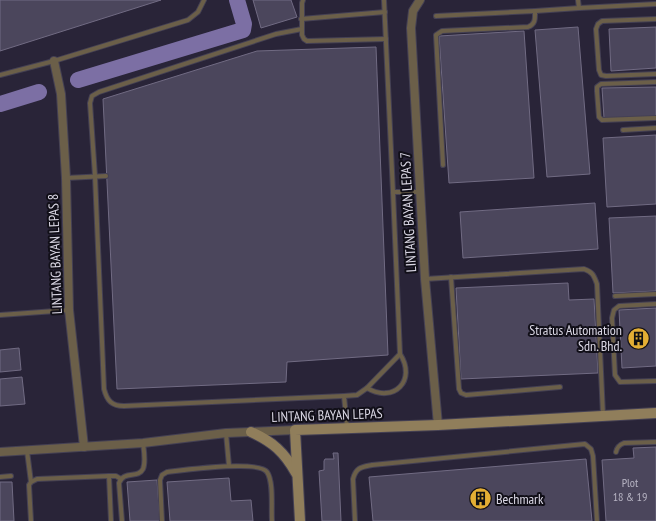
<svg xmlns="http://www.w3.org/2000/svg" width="656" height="521" font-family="'PT Sans Narrow',sans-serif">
<rect width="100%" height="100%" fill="#292438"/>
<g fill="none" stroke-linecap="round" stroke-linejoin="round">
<!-- river -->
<g stroke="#7c6fa4" stroke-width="16">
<polyline points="78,80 243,30 244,24 237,0"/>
<polyline points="0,104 39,92"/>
</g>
</g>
<!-- building -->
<g fill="#4b465c" stroke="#716b83">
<polygon points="0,0 161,0 0,51"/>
<polygon points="253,0 291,0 297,17 261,28"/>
<polygon points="578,27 590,174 547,177 535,30"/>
<polygon points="656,27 656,68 611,71 609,29"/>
<polygon points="524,31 534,178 449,183 439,36"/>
<polygon points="376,47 388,355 287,362 286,382 117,389 103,99 257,51"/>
<polygon points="656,87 656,117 604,118 602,88"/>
<polygon points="656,135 656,204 607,207 603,138"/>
<polygon points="595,203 598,249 463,258 460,212"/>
<polygon points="656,216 656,291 613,293 609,218"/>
<polygon points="568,283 569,300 594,299 598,373 461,379 456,288"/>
<polygon points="656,308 656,366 622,368 619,310"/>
<polygon points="19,348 21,370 0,372 0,350"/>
<polygon points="22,377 25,404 0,406 0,379"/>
<polygon points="656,447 656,521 606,521 602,460 634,458 633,448"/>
<polygon points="333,453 338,453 341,521 322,521 319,471 324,470 324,461 325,459 334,459"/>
<polygon points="586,459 592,521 373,521 369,477"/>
<polygon points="229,478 231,501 251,500 253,521 170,521 167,482"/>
<polygon points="157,480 160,521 130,521 127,482"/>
<polygon points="0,482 12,482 14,521 0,521"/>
</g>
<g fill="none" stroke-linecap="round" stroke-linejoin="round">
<defs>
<g id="lane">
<polyline points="303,0 302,3 302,35 304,39 307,41 386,39"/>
<polyline points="384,0 393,192 420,192"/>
<polyline points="579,8 656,4"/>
<polyline points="436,16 535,11"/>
<polyline points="301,19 385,12"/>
<polyline points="656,19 602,21 598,24 596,29 599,70 601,75 606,76 656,74"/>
<path d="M302 29 276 34 99 92 92 96 90 103 95 176 104 389C107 401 112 406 124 406L344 396"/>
<polyline points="0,75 54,61 188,20 198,12 204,0"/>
<polyline points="656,82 601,84 597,87 597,91 599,117 602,120 656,118"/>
<polyline points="623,130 656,128"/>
<path d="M443 165 436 35 442 31 528 27C536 24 535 18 535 11L579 8 578 0"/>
<polyline points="66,178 106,176"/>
<polyline points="451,277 459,389 461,393 466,395 560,387"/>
<path d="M425 279 584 269C593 272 594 276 597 284L603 415"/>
<polyline points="615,296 656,294"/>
<polyline points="656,304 619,306 614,310 612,318 615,375 620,382 656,381"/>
<polyline points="0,315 69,310"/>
<path d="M367 388C394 404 417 380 400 354"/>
<polyline points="347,427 344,396 357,395 367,388 400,354 393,192"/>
<polyline points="226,433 229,466"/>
<polyline points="27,451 31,482 29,485 31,521"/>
<path d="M616 452C617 447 619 445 624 443L656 442"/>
<polyline points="109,476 111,521"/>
<polyline points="0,477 11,476"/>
<polyline points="31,482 37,479 109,476 116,476 121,479"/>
<path d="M122 521 119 483C124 470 138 479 143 469 146 462 144 451 143 443"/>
<path d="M162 521 160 480 162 475 167 472C183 470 259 460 267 472 274 482 271 508 272 521"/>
<path d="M355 521 353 479C356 467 362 467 372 465L585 444 591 449 593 456 597 521"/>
</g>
<g id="street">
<polyline points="420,0 413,11 411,28 425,279 438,425"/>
<polyline points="54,61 61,94 66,178 69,310 84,447"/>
<polyline points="0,452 143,443 226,433 295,430"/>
</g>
<g id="secondary">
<path d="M251 432C273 442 284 452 296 473"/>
<polyline points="300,521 295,430 438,425 656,413"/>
</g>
</defs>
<!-- lane casing -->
<use href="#lane" stroke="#454154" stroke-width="6"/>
<!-- street casing -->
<use href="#street" stroke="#454154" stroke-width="10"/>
<!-- secondary casing -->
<use href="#secondary" stroke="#454154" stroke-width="12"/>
<!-- lane -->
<use href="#lane" stroke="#6b5f49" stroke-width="4"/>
<!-- street -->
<use href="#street" stroke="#6b5f49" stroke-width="8"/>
<!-- secondary -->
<use href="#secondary" stroke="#907e5b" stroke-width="10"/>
</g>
<!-- icons -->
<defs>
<symbol id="building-disc" viewBox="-11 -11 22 22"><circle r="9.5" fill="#e3ae34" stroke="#110f18"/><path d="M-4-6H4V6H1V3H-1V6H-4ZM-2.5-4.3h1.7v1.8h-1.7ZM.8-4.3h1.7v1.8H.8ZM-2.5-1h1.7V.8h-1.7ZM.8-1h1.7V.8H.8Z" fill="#111"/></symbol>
</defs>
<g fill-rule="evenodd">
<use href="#building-disc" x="626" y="326" width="25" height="25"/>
<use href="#building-disc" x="468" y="486" width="25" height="25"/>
</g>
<g text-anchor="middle" stroke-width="4" stroke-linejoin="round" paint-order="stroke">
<!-- number labels -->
<g font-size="12" fill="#b7b4c3">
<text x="630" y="487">Plot<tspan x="630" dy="14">18 &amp; 19</tspan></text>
</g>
<!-- street labels -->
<g font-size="14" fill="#dbd8e5" stroke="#110f18">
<text transform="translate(408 212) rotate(-93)" y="5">LINTANG BAYAN LEPAS 7</text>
<text transform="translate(55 254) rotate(-92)" y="5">LINTANG BAYAN LEPAS 8</text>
<text transform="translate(327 415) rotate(-2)" y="5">LINTANG BAYAN LEPAS</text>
</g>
<!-- poi labels -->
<g font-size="14" fill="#dbd8e5" stroke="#110f18" text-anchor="end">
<text x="622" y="335">Stratus Automation<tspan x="622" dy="16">Sdn. Bhd.</tspan></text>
<text x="496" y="504" text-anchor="start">Bechmark</text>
</g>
</g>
</svg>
